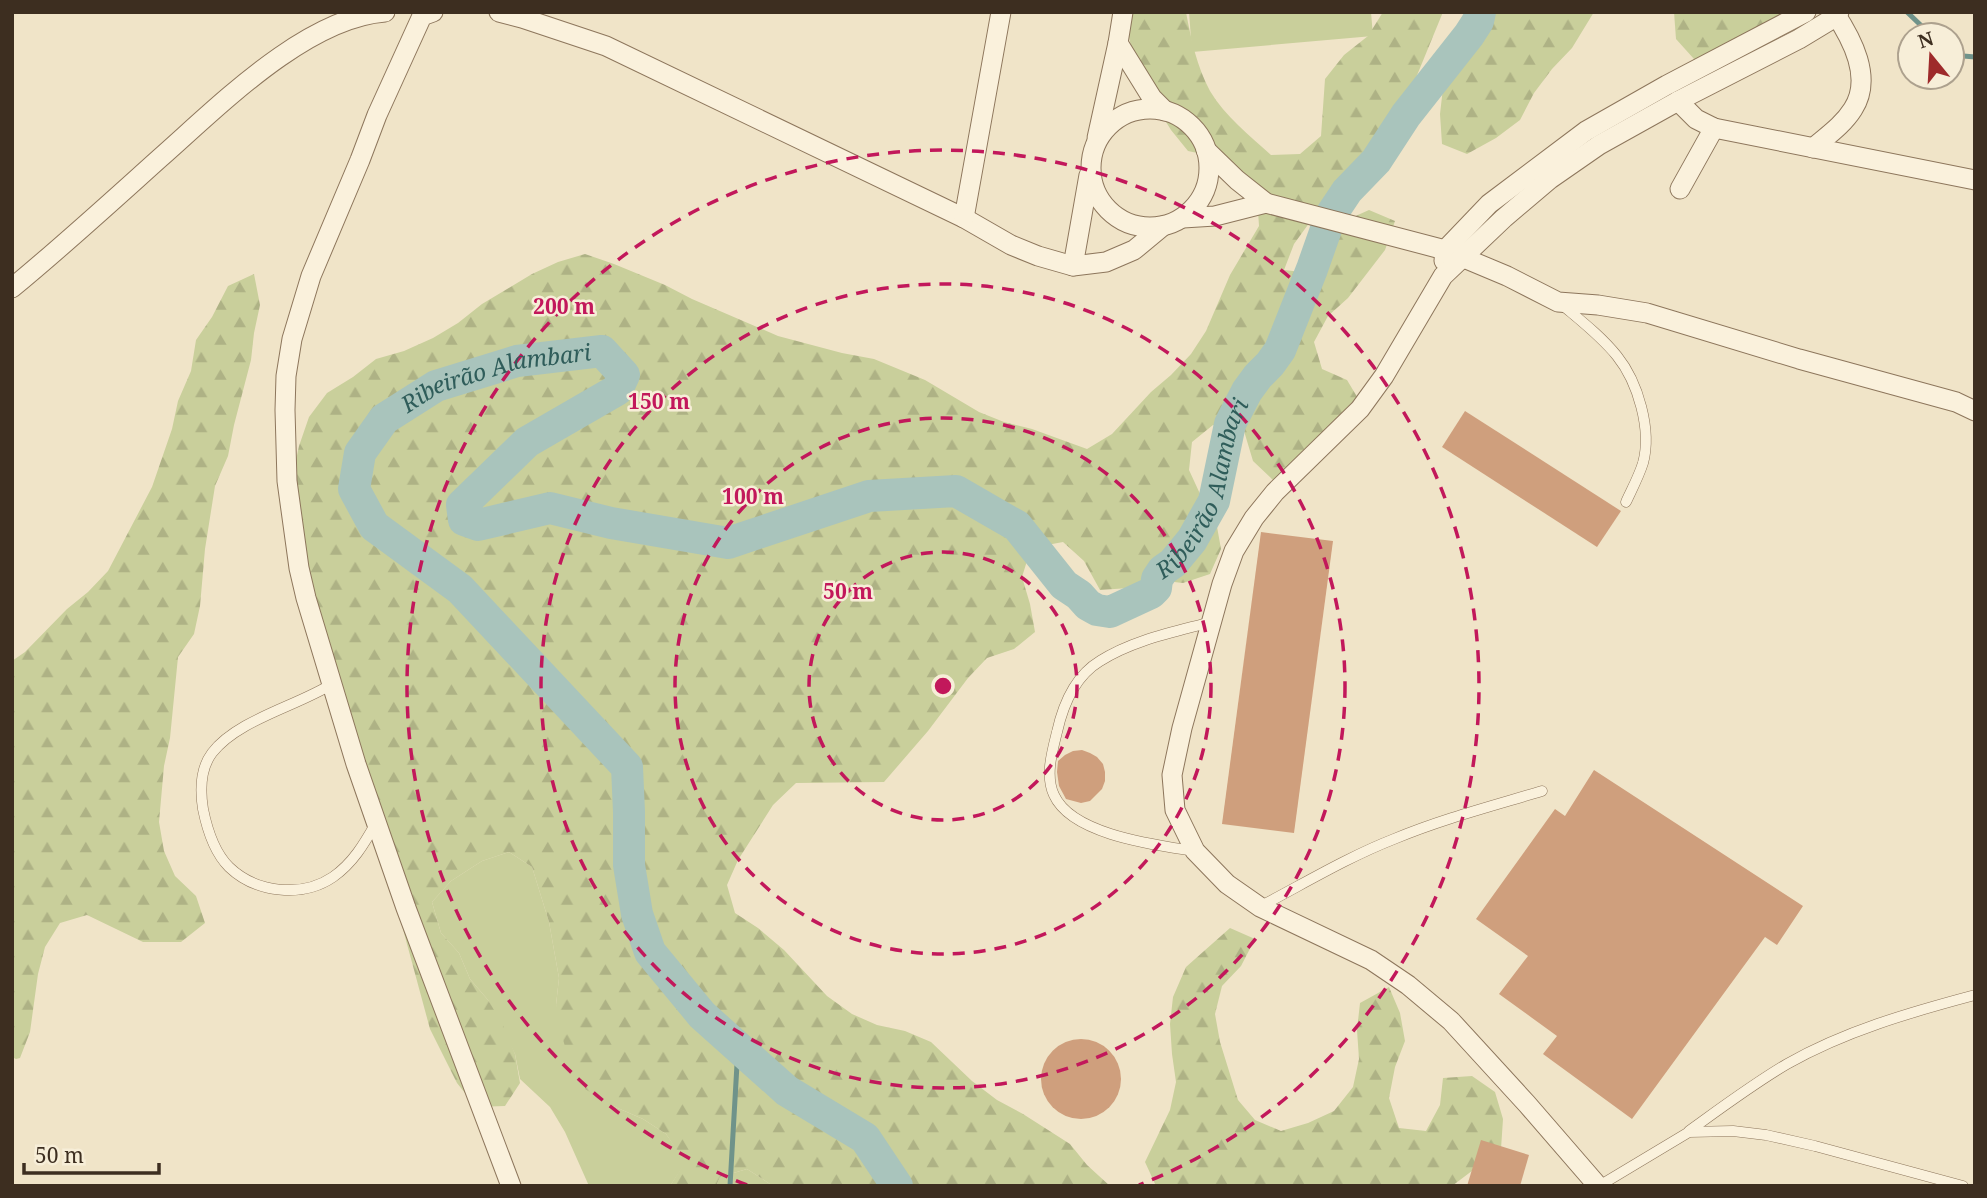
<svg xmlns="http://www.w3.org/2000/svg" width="1987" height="1198" font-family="'Noto Serif',serif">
<defs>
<pattern id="forest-firs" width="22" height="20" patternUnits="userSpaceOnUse" patternTransform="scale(1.75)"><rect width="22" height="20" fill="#c9cf9b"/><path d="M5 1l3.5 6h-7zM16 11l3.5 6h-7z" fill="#aeb285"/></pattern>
</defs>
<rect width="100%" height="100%" fill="#f0e4c8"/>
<!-- grass -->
<g fill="#c9cf9b">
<polygon points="1189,12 1371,12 1373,36 1192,52"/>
<polygon points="509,852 532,867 549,922 559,978 556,1005 613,1106 643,1119 666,1134 686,1162 670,1186 589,1186 565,1132 550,1107 520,1079 515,1054 488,1000 470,979 459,953 441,933 432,902 451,881 482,861"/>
<polygon points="747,1169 773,1186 716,1186 720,1177"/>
</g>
<!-- forest -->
<g fill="url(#forest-firs)">
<path d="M1129 12H1186C1191 39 1197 67 1210 91 1225 116 1250 136 1271 155L1300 154 1321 136 1325 79 1344 55 1368 36 1383 12H1443L1404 107 1390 133 1349 180 1328 197 1294 244 1284 270 1311 273 1340 223 1369 210 1395 221 1385 250 1348 298 1328 316 1314 342 1322 369 1347 380 1362 405 1274 481 1253 461 1244 431 1213 425 1192 442 1189 470 1201 496 1216 521 1221 549 1210 574 1183 583 1156 580 1129 588 1100 590 1084 561 1063 542 1031 548 1022 577 1030 604 1035 632 1014 649 987 658 968 678 928 731 884 782 796 783 773 805 738 860 727 885 735 913 758 928 784 950 827 996 852 1014 877 1025 905 1031 931 1042 972 1081 997 1100 1023 1114 1070 1144 1087 1165 1110 1186H773L747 1169 720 1177 716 1186H670L685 1162 666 1134 643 1119 613 1106 585 1089 570 1064 562 1036 556 1005 559 978 549 922 532 867 509 852 482 861 451 881 432 902 441 933 459 953 470 979 488 1000 503 1025 515 1054 520 1083 505 1106 476 1107 457 1083 430 1029 289 508 293 474 299 446 309 417 327 393 353 377 376 359 404 351 433 338 458 323 482 304 532 274 558 262 585 254 614 264 665 285 692 299 778 336 842 353 874 359 925 380 979 412 1004 422 1032 429 1087 449 1112 434 1151 392 1171 375 1191 354 1206 331 1230 275 1259 226 1257 196 1242 171 1216 157 1188 151 1171 130 1140 80 1132 53 1127 25Z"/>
<polygon points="1475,12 1594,12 1572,48 1552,69 1534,93 1520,120 1496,138 1467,154 1442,144 1440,114 1443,88 1449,60 1464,37"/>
<polygon points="1674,12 1807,12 1750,60 1723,69 1694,59 1676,39"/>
<polygon points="254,274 260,305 254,333 251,360 234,425 228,456 215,486 205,549 200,606 194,634 178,657 170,738 164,766 159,822 164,851 175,876 196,896 205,923 181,942 143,942 87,915 60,923 45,947 38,974 30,1032 20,1058 16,1059 12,1057 12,661 25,652 67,609 88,592 108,571 152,487 172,429 178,401 191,371 196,340 212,317 228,286"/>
<polygon points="1230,928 1255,939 1241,966 1222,986 1215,1014 1220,1042 1238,1100 1255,1120 1281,1131 1308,1123 1334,1111 1353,1087 1359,1059 1357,1030 1360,1003 1389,987 1400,1013 1405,1041 1395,1067 1389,1098 1399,1128 1426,1131 1440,1105 1443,1078 1472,1076 1495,1092 1503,1119 1501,1149 1452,1186 1156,1186 1145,1162 1170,1110 1176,1082 1172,1054 1170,1024 1173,997 1186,967"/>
</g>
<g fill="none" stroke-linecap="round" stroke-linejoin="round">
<!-- stream -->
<g stroke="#6f938a" stroke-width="5">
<polyline points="1907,12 1931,35"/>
<polyline points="1952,55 1975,57"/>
<polyline points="730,1186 738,1047"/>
</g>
<!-- river -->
<path stroke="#a9c4bc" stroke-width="32" id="s1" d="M897 1186 865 1138 787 1091 702 1015 650 952 637 914 629 865V812L627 767 460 589 374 526 354 489 360 453 384 419 436 386 517 361 602 351 624 375 617 390 527 442 462 505 464 520 478 525 550 508 611 523 728 543 869 496 956 491 1017 526 1064 585 1079 595 1088 605 1097 610 1110 612 1151 593 1156 588 1157 579 1163 570 1173 563 1192 540 1214 501 1230 424 1247 391 1258 376 1270 364 1280 350 1312 269 1331 215 1347 191 1376 161 1406 115 1469 35 1478 21 1480 12"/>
</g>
<!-- building -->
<g fill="#cf9f7d">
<polygon points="1465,411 1621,511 1597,547 1442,447"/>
<polygon points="1261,532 1333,541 1294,833 1222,824"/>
<polygon points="1082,750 1090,753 1097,757 1103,764 1105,772 1105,781 1102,789 1090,801 1081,803 1066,799 1059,786 1057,772 1058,761 1065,755 1073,751"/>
<polygon points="1594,770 1803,906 1777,945 1765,937 1632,1119 1543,1054 1557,1036 1499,994 1528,956 1476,919 1555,809 1565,816"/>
<circle cx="1081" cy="1079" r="40"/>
<polygon points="1481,1140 1529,1155 1520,1186 1467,1186"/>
</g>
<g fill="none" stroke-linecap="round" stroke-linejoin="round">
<defs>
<g id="lane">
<path d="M1561 304C1580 320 1601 336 1617 356 1638 382 1652 430 1643 463 1639 476 1632 489 1626 502"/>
<path d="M332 684C297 706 237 720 212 753 200 769 200 790 203 809 207 829 215 853 229 867 256 893 302 898 333 877 353 863 364 844 376 823"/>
<path d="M1194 851C1156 845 1072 835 1054 795 1045 776 1052 752 1057 732 1063 705 1075 676 1100 661 1133 640 1174 632 1211 622"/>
<path d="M1261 906C1305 883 1348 857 1394 839 1442 819 1492 806 1542 791"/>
<path d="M1689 1131C1721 1108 1753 1084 1787 1064 1845 1031 1911 1012 1975 995"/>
<polyline points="1599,1186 1689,1132 1733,1131 1766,1135 1815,1146 1963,1186"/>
</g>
<g id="street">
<polyline points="433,12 422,16 377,115 360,160 311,276 292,339 286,376 285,410 287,481 299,568 306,598 356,764 406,908 511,1186"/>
<polyline points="499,12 522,18 606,46 964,218 1011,245 1038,256 1073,266 1106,262 1134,250 1163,226"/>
<polyline points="1123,12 1118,43 1152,98 1165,111"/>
<polyline points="1678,101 1696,119 1714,128 1975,180"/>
<circle cx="1150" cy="168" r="59"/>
<polyline points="1097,138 1118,43"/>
<path d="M1813 148C1827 136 1843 125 1853 109 1873 78 1852 39 1834 12"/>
<polyline points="1206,150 1237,180 1266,203 1445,250 1507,276 1558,302 1598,305 1647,313 1799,359 1956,402 1975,411"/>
<polyline points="1680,189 1714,128"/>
<polyline points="964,218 1001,12"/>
<polyline points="1183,218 1215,216 1266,203"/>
<polyline points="1444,261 1445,250 1489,204 1586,131 1667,85 1806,12"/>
<polyline points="1073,266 1089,175"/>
<path d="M12 288C63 246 111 202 160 158 218 107 305 18 385 12"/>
<polyline points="1598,1186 1527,1104 1451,1021 1408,985 1371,960 1260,907 1227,884 1195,851 1175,810 1172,775 1182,728 1222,584 1234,551 1254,518 1275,492 1360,409 1384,376 1443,276 1504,218 1550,179 1599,145 1678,101 1799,39 1837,16 1839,12"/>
</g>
</defs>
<!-- lane casing -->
<use href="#lane" stroke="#8d765c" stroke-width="11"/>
<!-- street casing -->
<use href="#street" stroke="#8d765c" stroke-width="21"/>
<!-- lane -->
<use href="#lane" stroke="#faf1dc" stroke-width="10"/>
<!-- street -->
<use href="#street" stroke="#faf1dc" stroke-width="19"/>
</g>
<!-- distance rings -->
<g fill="none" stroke="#c2185b" stroke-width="3.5" stroke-dasharray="12 9">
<circle cx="943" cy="686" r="134"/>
<circle cx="943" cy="686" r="268"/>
<circle cx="943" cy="686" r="402"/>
<path d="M747 1185A536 536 0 1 1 1139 1185"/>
</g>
<g text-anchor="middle" stroke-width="5" stroke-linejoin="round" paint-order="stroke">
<!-- water labels -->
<g font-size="23" font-style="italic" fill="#2f5d5a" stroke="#f7eed8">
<text dy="8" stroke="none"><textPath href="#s1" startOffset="1125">Ribeirão Alambari</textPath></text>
<text dy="8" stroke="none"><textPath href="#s1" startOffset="2366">Ribeirão Alambari</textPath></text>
</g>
</g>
<circle cx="943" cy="686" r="10" fill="#c2185b" stroke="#f7eed8" stroke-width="3.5"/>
<g font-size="21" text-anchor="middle" font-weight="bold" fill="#c2185b" stroke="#f7eed8" stroke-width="5" stroke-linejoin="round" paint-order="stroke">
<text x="564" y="314">200 m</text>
<text x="659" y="409">150 m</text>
<text x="753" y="504">100 m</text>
<text x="848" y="599">50 m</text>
</g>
<!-- border -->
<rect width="1987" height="1198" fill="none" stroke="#3d2e20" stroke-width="28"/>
<!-- north arrow -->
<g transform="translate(1931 56) rotate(342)"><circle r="33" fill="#f7eed8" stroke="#ada18e" stroke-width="2"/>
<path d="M0-5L12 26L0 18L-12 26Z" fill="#9e2a2b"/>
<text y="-10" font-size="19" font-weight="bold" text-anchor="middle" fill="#3d2e20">N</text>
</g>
<!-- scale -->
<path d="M24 1163v10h135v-10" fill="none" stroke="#3d2e20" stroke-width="3.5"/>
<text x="35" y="1163" font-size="21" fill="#3d2e20" stroke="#f7eed8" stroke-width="5" paint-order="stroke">50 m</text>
</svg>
